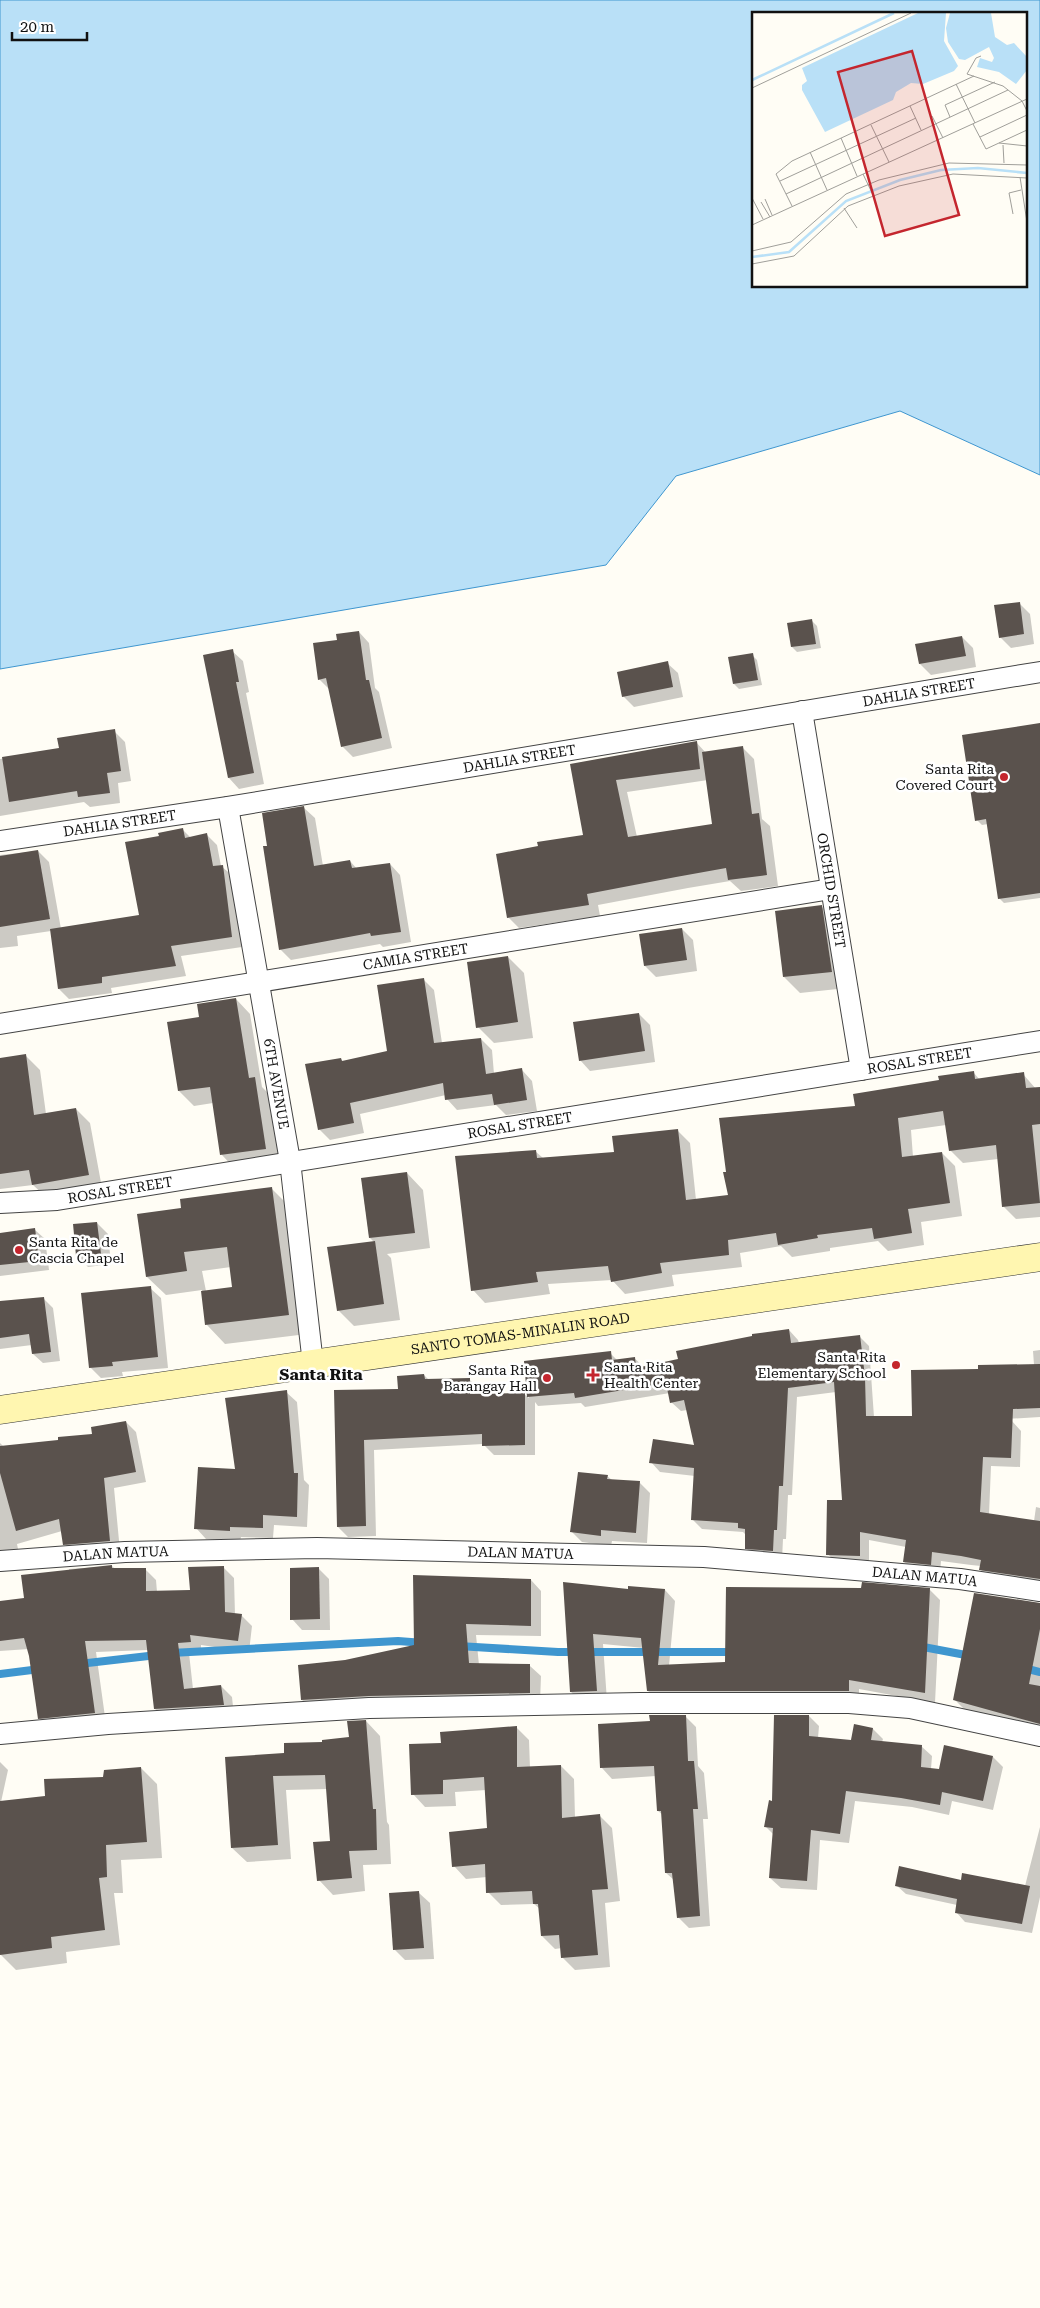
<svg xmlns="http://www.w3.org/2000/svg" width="1040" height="2308" font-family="'Roboto Serif',serif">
<rect width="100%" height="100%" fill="#fffdf5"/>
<!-- water -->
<path fill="#b9e0f7" stroke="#3f96cf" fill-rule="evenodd" d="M0 0H1040V475L900 411 676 476 606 565 0 669ZM754 14H1026V286H754Z"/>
<!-- shadow -->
<g fill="#0003" fill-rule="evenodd">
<polygon points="1019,603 1030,614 1034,644 1011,648 1000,637"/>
<polygon points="812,621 817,626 821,648 797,652 792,647 789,624"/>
<polygon points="359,632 369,643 375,688 379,692 392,748 353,757 342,746 330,690 319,679 338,641"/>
<polygon points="962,637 973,648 976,667 931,675 920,664 917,645"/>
<polygon points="232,651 243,661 249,692 246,693 264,784 239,789 229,778 205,656"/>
<polygon points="752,655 757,660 762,685 739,689 734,684"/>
<polygon points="667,663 678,673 683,697 634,707 623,696"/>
<polygon points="1040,725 1040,898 1004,903 999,898 988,824 982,825 977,820"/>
<polygon points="114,731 125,742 131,781 118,783 120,803 90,807 84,802 0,816 0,759 60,749"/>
<path d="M696 742 706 753 743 748 754 759 762 819 770 826 778 886 741 891 730 881 688 888 598 905 600 916 519 928 508 917 539 847 584 836 572 765ZM708 780 714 825 637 837 627 792Z"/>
<polygon points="304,808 315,818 323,866 350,861 357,869 390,864 400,875 411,942 383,947 380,944 291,960 280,949 268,847"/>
<polygon points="183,830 191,838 207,835 217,845 221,866 233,876 242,947 181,956 186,976 111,988 112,993 69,999 59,989 51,931 17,936 18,946 0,948 0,855 38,851 49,862 61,929 140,916 160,837"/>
<polygon points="821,906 838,923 847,988 800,993 784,977"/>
<polygon points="682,929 693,940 697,971 656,977 645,966 641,935"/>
<polygon points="508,957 524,973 533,1038 494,1043 478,1027"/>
<polygon points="423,979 434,990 442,1043 481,1039 492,1050 494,1074 522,1070 532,1081 537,1111 506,1115 496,1105 457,1110 447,1099 446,1095 360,1114 364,1133 330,1140 319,1129 340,1059 344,1062 389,1052"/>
<polygon points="236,999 250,1014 262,1087 269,1094 280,1163 236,1170 222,1155 213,1103 194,1106 179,1091"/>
<polygon points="639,1014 650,1025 655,1062 590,1071 580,1060"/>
<polygon points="26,1056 40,1070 46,1114 76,1109 90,1123 102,1188 47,1198 33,1185 0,1189 0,1060"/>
<polygon points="973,1072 980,1080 1023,1074 1036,1089 1040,1088 1040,1217 1016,1219 1003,1206 998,1159 963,1163 950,1150 946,1125 911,1130 913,1157 942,1153 955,1166 962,1216 921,1222 924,1245 888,1251 878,1241 830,1248 830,1251 792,1257 781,1246 740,1253 742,1267 672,1275 674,1286 625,1294 612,1280 548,1284 550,1294 485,1303 473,1290 535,1151 543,1158 615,1153 677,1130 690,1143 696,1200 729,1196 856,1107"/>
<polygon points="407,1173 423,1190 430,1248 387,1254 391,1258 400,1320 354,1326 338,1310 374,1242 370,1238"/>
<path d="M272 1189 291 1208 307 1334 225 1344 207 1325 202 1290 166 1295 147 1277 182 1209ZM231 1267 234 1288 206 1291 202 1271Z"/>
<polygon points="97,1223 108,1234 111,1264 88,1267 78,1256"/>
<polygon points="35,1230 45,1239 49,1270 0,1276 0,1234"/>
<polygon points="150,1288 161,1298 168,1368 122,1372 123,1376 101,1378 90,1367"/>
<polygon points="43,1298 53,1308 60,1361 43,1363 33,1354 32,1345 0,1349 0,1302"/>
<polygon points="789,1330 798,1340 799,1343 860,1337 869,1346 874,1417 913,1418 979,1370 1034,1365 1033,1351 1040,1350 1040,1417 1006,1419 1012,1421 1021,1431 1020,1467 991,1466 989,1515 1034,1521 1036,1507 1040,1508 1040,1588 990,1579 980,1569 981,1566 971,1565 941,1561 940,1573 914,1571 904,1562 906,1547 869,1540 869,1565 837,1564 828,1554 844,1501 836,1392 797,1397 792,1495 788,1495 786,1539 783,1539 782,1560 755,1557 746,1548 746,1535 743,1532 702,1529 693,1520 695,1476 660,1472 651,1462 695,1447 687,1410 681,1411 671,1402 670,1393 585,1407 581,1403 538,1406 535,1402 535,1455 494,1455 483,1444 374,1450 376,1536 348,1537 338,1527 335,1392 399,1390 424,1375 429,1380 469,1379 479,1390 480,1395 524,1394 529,1398 526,1362 610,1353 618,1361 634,1358 644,1367 679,1360"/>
<polygon points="286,1392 297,1402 304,1480 309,1485 307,1527 274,1525 273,1538 241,1537 240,1541 206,1539 196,1528 236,1471"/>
<polygon points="126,1422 136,1432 146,1482 114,1488 120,1551 75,1554 65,1544 62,1531 17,1544 20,1559 0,1563 0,1443 4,1447 60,1441 94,1435"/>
<polygon points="607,1476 612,1480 639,1482 650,1493 647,1543 612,1541 611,1546 582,1542 572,1532"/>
<polygon points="112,1566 115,1569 145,1569 156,1580 157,1592 191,1592 223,1567 234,1578 235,1615 241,1615 252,1626 249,1652 201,1645 201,1653 189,1653 193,1689 221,1686 232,1697 234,1716 166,1720 155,1709 148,1650 96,1652 106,1724 50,1729 39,1718 29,1649 0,1651 0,1602 25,1599 69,1572 69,1569"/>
<polygon points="319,1569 329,1579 330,1630 302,1630 292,1619"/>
<polygon points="531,1580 541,1591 541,1636 476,1635 479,1665 530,1666 541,1676 540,1703 313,1710 302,1700 345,1661 415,1646"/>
<polygon points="565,1584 629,1590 665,1590 675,1601 669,1666 726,1663 930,1590 940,1600 935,1703 859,1689 859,1701 658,1701 648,1691 644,1648 603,1644 607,1701 581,1702 571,1692"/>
<polygon points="975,1595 1040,1603 1040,1730 964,1709 954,1699"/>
<polygon points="685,1716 696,1727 698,1766 704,1773 708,1819 703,1819 710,1926 689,1928 678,1917 674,1880 666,1873 663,1815 658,1811 656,1776 612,1779 602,1768 599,1725 651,1723"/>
<polygon points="809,1716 819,1726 818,1738 851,1741 855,1725 873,1729 883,1739 882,1742 921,1746 932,1756 931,1769 940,1771 993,1757 1003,1767 993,1810 952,1801 949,1815 912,1807 855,1801 849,1843 820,1840 817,1890 781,1888 770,1878 774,1835 766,1827"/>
<polygon points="366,1721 380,1736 387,1822 389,1825 391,1864 363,1865 365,1891 333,1895 319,1880 331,1842 327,1789 286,1790 291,1859 247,1862 232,1848 226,1758 285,1754 323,1743 350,1739"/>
<polygon points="516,1727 529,1740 530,1768 561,1766 574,1779 575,1818 599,1815 612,1828 620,1901 605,1903 610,1967 575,1970 562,1957 562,1948 555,1949 542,1936 540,1909 534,1904 501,1905 488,1892 487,1877 466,1879 454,1866 488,1829 486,1790 455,1792 456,1806 425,1807 413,1794 442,1745"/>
<polygon points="0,1762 8,1770 1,1802 46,1797 141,1768 157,1784 162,1858 121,1860 123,1893 114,1893 120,1945 66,1952 67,1963 16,1970 0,1954"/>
<polygon points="1040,1827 1040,1897 1032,1933 965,1922 956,1912 957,1905 906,1894 896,1885 962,1881 1025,1886"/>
<polygon points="419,1893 430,1903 434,1959 405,1960 395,1950"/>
</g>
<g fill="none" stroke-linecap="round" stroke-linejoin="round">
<!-- stream -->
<g stroke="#3f96cf" stroke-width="8">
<polyline points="458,1646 558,1652 734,1652"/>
<polyline points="918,1646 971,1656"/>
<polyline points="171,1653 398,1641 424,1643"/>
<polyline points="79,1664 157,1655"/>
<polyline points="1024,1668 1040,1672"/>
<polyline points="0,1674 40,1669"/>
</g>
</g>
<!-- building -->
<g fill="#5a524d">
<polygon points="1020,602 1024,634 999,638 994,605"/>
<polygon points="812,619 816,644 791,647 787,623"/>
<polygon points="359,631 366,680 369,680 382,738 341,747 326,678 318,680 313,643 337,640 336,634"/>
<polygon points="962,636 966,656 919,664 915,644"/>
<polygon points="233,649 239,682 236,682 254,773 228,778 203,655"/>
<polygon points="753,653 758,680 733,684 728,657"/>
<polygon points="668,661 673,687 622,697 617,672"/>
<polygon points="1040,723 1040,893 998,899 986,819 975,821 962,735"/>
<polygon points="115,729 121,771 107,773 110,793 78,797 77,791 9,802 2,757 59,748 57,738"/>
<polygon points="697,741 700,769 616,780 628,837 712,824 702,752 743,746 752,814 759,813 767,875 728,880 726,868 676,877 587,894 589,905 507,918 496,854 538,846 537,842 583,835 570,764"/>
<polygon points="304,806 314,866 350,860 352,868 390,863 401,932 371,936 370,933 279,950 263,846 267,846 262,813"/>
<polygon points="183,828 185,838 207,833 213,866 223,865 232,937 171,946 176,966 102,977 102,983 58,989 50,929 139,915 125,842 159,836 158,833"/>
<polygon points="38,850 50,919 0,927 0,856"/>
<polygon points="822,905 832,972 783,977 775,911"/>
<polygon points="682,928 687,960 644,966 639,934"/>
<polygon points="508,956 518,1022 476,1028 467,962"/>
<polygon points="424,978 434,1043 481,1038 486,1074 522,1068 527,1100 494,1105 492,1094 445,1100 443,1083 350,1103 354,1123 318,1130 305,1064 341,1058 342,1061 387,1051 377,985"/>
<polygon points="236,998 249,1078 255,1077 266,1149 220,1155 210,1087 178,1091 167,1022 199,1017 197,1004"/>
<polygon points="639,1013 645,1051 579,1061 573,1022"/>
<polygon points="26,1054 34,1115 76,1108 89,1175 32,1185 29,1170 0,1174 0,1058"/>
<polygon points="974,1071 975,1079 1024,1072 1026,1088 1040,1087 1040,1124 1032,1125 1040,1203 1002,1207 996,1145 949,1151 943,1111 898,1118 902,1157 942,1152 950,1203 908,1209 912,1233 874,1239 872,1228 817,1235 818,1238 778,1245 776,1233 728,1240 729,1255 660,1263 662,1273 611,1282 608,1266 536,1272 538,1282 471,1291 455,1156 536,1150 537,1158 614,1152 612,1136 678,1129 686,1200 728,1195 723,1172 726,1172 719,1118 855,1106 853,1094 939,1080 938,1076"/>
<polygon points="407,1172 415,1233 369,1238 361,1178"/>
<polygon points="272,1187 289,1315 205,1325 201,1291 232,1287 227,1247 184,1252 187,1271 146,1277 137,1214 181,1208 180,1199"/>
<polygon points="97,1222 101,1254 76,1256 73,1224"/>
<polygon points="35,1228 39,1261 0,1265 0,1233"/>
<polygon points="375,1241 384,1304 337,1311 327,1247"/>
<polygon points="151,1286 158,1357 112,1362 113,1366 89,1368 81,1293"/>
<polygon points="44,1297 51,1352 32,1354 29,1334 0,1338 0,1301"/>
<polygon points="789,1329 791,1343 860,1335 865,1377 866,1416 912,1416 911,1370 978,1369 978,1365 1040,1364 1040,1408 1013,1409 1011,1458 983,1457 980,1512 1040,1521 1040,1579 979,1570 981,1560 961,1556 932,1552 931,1565 903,1562 906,1540 860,1532 860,1556 826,1555 827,1500 842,1500 834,1382 788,1388 783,1486 779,1486 777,1530 774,1530 773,1551 745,1549 745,1529 738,1528 738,1523 691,1520 694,1468 649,1463 653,1439 694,1445 684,1400 670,1403 666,1383 575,1398 574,1393 527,1397 524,1361 611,1351 612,1360 635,1357 636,1368 678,1359 676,1351 752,1336 752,1334"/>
<polygon points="424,1374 425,1379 470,1378 470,1394 525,1393 525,1445 482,1446 482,1434 364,1440 366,1526 337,1527 334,1390 398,1389 397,1376"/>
<polygon points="287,1390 294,1473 298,1473 297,1517 263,1515 263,1528 230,1527 230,1531 194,1529 198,1467 235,1469 225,1398"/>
<polygon points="126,1421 136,1472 104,1478 110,1541 63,1545 59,1519 16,1531 0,1473 0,1446 58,1440 58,1437 92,1434 91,1427"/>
<polygon points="578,1472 608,1475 607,1479 640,1481 636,1533 601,1530 601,1536 570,1532"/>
<polygon points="112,1565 112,1568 146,1568 146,1591 190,1590 188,1567 224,1566 225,1612 242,1614 238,1641 190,1635 191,1642 178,1643 184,1689 221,1685 224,1705 154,1709 146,1640 85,1641 95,1713 38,1719 29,1656 24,1638 0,1641 0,1601 24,1598 21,1575"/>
<polygon points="319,1567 320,1619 290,1620 290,1568"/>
<polygon points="413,1575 531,1579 531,1626 466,1624 469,1663 530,1664 530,1693 369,1696 301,1700 298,1665 345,1660 414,1645"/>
<polygon points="563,1582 628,1589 628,1586 665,1589 658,1665 725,1662 726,1587 861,1588 862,1582 930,1588 925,1693 849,1680 849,1691 647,1691 641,1638 593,1634 597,1691 570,1692"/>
<polygon points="974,1593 1040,1603 1040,1629 1029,1684 1040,1686 1040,1724 953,1700"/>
<polygon points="649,1715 686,1715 688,1761 694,1761 698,1809 693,1809 700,1916 677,1918 672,1873 665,1873 661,1811 657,1811 654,1766 600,1768 598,1724 650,1721"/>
<polygon points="774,1715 809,1715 809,1736 851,1740 854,1724 873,1728 871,1740 922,1745 921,1767 939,1769 944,1745 993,1756 983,1801 942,1792 940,1805 901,1798 846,1791 840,1834 811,1830 807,1881 769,1878 773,1828 764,1827 769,1800 772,1801"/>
<polygon points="366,1720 373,1809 376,1809 377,1850 349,1851 352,1878 317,1881 313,1842 330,1841 325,1775 273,1776 278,1845 231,1848 225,1757 284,1753 284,1743 322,1742 322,1740 349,1737 347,1721"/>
<polygon points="517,1726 517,1767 561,1765 562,1818 600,1814 608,1889 592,1890 598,1955 561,1958 559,1935 541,1936 538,1904 533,1904 532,1891 486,1893 485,1864 452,1867 449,1832 487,1828 484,1777 443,1780 443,1794 411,1795 409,1744 441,1743 440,1732"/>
<polygon points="141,1767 147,1842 106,1845 107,1877 99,1878 105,1930 51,1937 52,1948 0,1955 0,1801 45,1796 44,1779 103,1777 104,1770"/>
<polygon points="899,1866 961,1880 962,1873 1030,1886 1022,1924 955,1913 957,1899 895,1886"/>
<polygon points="419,1891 424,1948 393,1950 389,1893"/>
</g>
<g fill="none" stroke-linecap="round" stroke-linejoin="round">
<defs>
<g id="minor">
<path id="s1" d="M802 711 861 1070"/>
<path id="s2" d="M228 807 290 1161 313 1364"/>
<path id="s3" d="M0 841 228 807 1040 672"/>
<path id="s4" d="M0 1024 831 889"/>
<path id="s5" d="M0 1203 57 1200 1040 1041"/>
<path id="s6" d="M0 1561 125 1552 317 1548 704 1557 960 1579 1040 1591"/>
<polyline points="0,1734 108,1724 369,1708 640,1703 849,1703 910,1708 1040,1736"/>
</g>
<g id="secondary">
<path id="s7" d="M0 1410 1040 1257"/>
</g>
</defs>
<!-- minor casing -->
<use href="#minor" stroke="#444" stroke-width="22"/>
<!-- secondary casing -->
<use href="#secondary" stroke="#333" stroke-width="29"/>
<!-- minor -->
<use href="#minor" stroke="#fff" stroke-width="20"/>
<!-- secondary -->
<use href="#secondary" stroke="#fff6b0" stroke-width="28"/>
</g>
<!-- markers -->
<g fill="#c4262e" stroke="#fff" stroke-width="2">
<circle cx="1004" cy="777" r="5"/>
<circle cx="19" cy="1250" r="5"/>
<circle cx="896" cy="1365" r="5"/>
<path d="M590.5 1367.5h5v5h5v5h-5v5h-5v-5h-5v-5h5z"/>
<circle cx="547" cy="1378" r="5"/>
</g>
<g text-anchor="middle" stroke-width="5" stroke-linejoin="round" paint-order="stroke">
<!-- street labels -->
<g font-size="14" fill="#111" stroke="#fff">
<text dy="5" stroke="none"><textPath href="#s3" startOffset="931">DAHLIA STREET</textPath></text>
<text dy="5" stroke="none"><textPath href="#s3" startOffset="526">DAHLIA STREET</textPath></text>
<text dy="5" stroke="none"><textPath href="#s3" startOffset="121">DAHLIA STREET</textPath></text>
<text dy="5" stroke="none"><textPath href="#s1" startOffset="182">ORCHID STREET</textPath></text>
<text dy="5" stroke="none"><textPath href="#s4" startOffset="421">CAMIA STREET</textPath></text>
<text dy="5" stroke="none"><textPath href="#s5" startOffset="931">ROSAL STREET</textPath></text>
<text dy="5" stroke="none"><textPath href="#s2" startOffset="281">6TH AVENUE</textPath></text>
<text dy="5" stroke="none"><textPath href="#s5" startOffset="526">ROSAL STREET</textPath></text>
<text dy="5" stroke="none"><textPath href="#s5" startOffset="121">ROSAL STREET</textPath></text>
<text dy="5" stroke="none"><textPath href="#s7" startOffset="526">SANTO TOMAS-MINALIN ROAD</textPath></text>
<text dy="5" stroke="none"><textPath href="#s6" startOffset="521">DALAN MATUA</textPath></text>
<text dy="5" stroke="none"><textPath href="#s6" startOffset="116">DALAN MATUA</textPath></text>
<text dy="5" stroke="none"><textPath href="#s6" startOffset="926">DALAN MATUA</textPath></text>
</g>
<!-- poi labels -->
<g font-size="14" fill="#111" stroke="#fff" text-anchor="end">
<text x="994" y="774">Santa Rita<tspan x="994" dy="16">Covered Court</tspan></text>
<text x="29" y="1247" text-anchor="start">Santa Rita de<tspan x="29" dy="16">Cascia Chapel</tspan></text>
<text x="886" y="1362">Santa Rita<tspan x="886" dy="16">Elementary School</tspan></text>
<text x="604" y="1372" text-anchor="start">Santa Rita<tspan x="604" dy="16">Health Center</tspan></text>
<text x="537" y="1375">Santa Rita<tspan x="537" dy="16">Barangay Hall</tspan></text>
</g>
<!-- quarter labels -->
<g font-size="16" font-weight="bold" fill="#111" stroke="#fff">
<text x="321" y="1380">Santa Rita</text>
</g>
</g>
<!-- overview -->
<g transform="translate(752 12)">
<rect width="275" height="275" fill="#fffdf5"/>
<path d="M166 1H194L192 29 206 54 202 59 171 72 159 71 144 80 141 88 73 120 50 78V73L55 69 50 56ZM198 1H239L243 25 255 33 262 31 275 45V58L264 72 247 60 225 55 228 46 240 50 242 46 237 35 213 48 207 47 196 30 194 16Z" fill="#b9e0f7"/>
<path fill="none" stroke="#b9e0f7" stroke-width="2.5" d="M0 68 142 1M0 245 37 240 94 189 148 168 189 158 226 156 275 161"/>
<path fill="none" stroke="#a09f9a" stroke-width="1" d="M229 44 224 46 215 62 251 74 270 89 275 99M204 72 223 111M0 76 159 1M158 94 169 118M180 104 191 126M198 105 193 93 243 70M221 112 234 137 275 118M119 113 137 150M228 125 275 103M89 126 105 164M247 131 275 134M251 133 252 151M58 140 75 178M111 162 121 183M268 165 275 210M28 169 164 106M34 182 256 78M0 186 11 207M13 187 20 203M9 190 18 205M40 194 24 162 40 149 222 64M92 196 105 216M261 202 257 181 269 178M0 213 275 87M0 239 39 230 94 182 127 168 197 151 275 153M0 252 42 244 96 194 147 174 201 162 275 166"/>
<path fill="#c4262e" fill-opacity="0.15" stroke="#c4262e" stroke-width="2.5" d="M160 39 207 203 133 224 86 60Z"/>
<rect width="275" height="275" fill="none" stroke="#111" stroke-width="2.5"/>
</g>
<!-- scale -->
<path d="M12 32v8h75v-8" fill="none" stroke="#111111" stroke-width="2.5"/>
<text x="20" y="32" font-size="15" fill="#111111" stroke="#ffffff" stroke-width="4" paint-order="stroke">20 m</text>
</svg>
